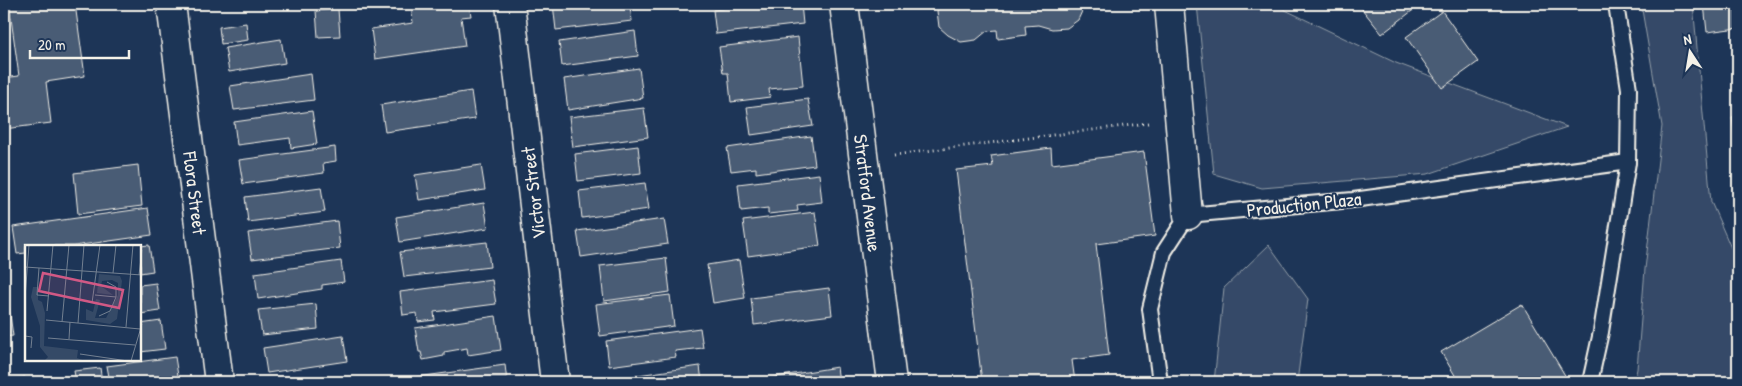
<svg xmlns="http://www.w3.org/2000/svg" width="1742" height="386" font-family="'Patrick Hand',sans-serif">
<rect width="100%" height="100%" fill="#1d3557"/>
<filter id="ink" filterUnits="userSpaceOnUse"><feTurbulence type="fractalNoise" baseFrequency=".02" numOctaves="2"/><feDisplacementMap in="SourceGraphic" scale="10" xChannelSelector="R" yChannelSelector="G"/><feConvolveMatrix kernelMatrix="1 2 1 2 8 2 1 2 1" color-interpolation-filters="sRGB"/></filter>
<g filter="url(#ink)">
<!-- green -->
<g fill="#354a67" stroke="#949ea8">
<polygon points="1197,4 1277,4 1277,6 1396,63 1567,127 1428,174 1262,188 1214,174"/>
<polygon points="1641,4 1693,4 1711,202 1738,264 1738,382 1634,382 1637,369 1645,269 1662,126"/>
<polygon points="1269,245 1308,299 1297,382 1214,382 1224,288"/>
</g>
<!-- building -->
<g fill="#485b74" stroke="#f4f1e8">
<polygon points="9,4 75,4 85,76 46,82 51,123 4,129 4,78 19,76"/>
<polygon points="411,4 469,4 471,16 461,17 465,46 375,59 371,29 413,23"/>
<polygon points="553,4 630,4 632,21 556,30"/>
<polygon points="766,4 801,4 803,24 716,34 713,10"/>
<polygon points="941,4 1083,4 1083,9 1078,20 1067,28 1052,29 1038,25 1025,26 1026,35 998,39 997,30 987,31 976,40 961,42 948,35 939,27 937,11"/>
<polygon points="1358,4 1421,4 1382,34"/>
<polygon points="1704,4 1738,4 1738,28 1707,32"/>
<polygon points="338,9 340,36 318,37 316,11"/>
<polygon points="1442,11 1478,62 1442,88 1406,37"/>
<polygon points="246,23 248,40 221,44 219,27"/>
<polygon points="635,31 638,56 562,66 559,42"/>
<polygon points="798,37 803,86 769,89 770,97 731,102 728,73 723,73 719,47"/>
<polygon points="281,39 285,63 229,72 225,48"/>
<polygon points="639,68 643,98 568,110 564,79"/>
<polygon points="311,74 314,100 234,110 230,86"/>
<polygon points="471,91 475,119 385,132 381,105"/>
<polygon points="808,99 813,126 751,135 747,107"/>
<polygon points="644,108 648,137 573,147 569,117"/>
<polygon points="312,111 317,144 291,148 290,138 237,145 234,122"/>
<polygon points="1738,116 1738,140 1735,140 1732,117"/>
<polygon points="811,136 815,165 756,173 756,168 731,171 727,148"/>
<polygon points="638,146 641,173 578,181 575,154"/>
<polygon points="335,147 336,161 323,163 324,173 243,184 239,160"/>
<polygon points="1051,148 1052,164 1144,152 1155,236 1096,244 1109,355 1072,360 1075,382 982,382 956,170 993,166 991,156"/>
<polygon points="138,165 142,206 78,214 74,173"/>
<polygon points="481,165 485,190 419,200 415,175"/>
<polygon points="819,174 822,202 797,205 798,211 768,214 768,208 741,211 738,184"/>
<polygon points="645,183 649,209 582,218 579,191"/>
<polygon points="321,187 325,212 248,222 245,197"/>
<polygon points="484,203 488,228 400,242 396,217"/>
<polygon points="148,208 152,235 74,246 26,246 26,253 17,254 13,227"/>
<polygon points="815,212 820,246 748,256 743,221"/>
<polygon points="664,219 668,244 581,257 577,231"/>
<polygon points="337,221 340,248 252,259 248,233"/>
<polygon points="487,242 490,267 404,277 400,252"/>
<polygon points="149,245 153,271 140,273 140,246"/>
<polygon points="666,258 670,292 604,301 600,266"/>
<polygon points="739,260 745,298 713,303 707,265"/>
<polygon points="341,261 344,282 322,285 322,289 258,299 255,273"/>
<polygon points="492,280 496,304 434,312 435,320 418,322 417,313 403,315 400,292"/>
<polygon points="156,283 160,311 140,314 140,285"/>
<polygon points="829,288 832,315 754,325 751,298"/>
<polygon points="670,295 674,326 600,336 596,304"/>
<polygon points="316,304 318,329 262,335 258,310"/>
<polygon points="1522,304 1569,382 1459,382 1441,352"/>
<polygon points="9,308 13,336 4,337 4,309"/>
<polygon points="496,316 501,350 468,355 467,348 444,352 444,356 423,360 421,352 419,352 415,328"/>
<polygon points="161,321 165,349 140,352 140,324"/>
<polygon points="700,328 703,348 675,351 676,357 609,366 606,341"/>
<polygon points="343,336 347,361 267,373 263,348"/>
<polygon points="175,357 179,382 110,382 107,366"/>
<polygon points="505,365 507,382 418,382 417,377"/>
<polygon points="700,366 702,382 618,382 617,378"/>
<polygon points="837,367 839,382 763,382 763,379"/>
<polygon points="100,368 102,382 76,382 74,371"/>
<polygon points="25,377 26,382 4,382 4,380"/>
</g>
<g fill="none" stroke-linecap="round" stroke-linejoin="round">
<defs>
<g id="service">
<polyline points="1160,382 1150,309 1164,252 1188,215 1353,200 1628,162"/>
<polyline points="1590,382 1601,332 1628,162 1629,89 1616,4"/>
</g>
<g id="minor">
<polyline points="171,4 219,382"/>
<polyline points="510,4 555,382"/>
<polyline points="844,4 892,382"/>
<polyline points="1169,4 1188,215"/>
</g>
</defs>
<!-- service casing -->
<use href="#service" stroke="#f4f1e8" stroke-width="18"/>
<!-- minor casing -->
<use href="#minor" stroke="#f4f1e8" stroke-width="31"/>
<!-- path -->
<polyline stroke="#f4f1e8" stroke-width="3" stroke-dasharray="1 4" stroke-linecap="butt" points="894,155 1148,123"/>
<!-- service -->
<use href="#service" stroke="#1d3557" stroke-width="14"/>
<!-- minor -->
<use href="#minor" stroke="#1d3557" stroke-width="28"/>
</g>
</g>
<g text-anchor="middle" stroke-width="4" stroke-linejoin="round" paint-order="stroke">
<!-- street labels -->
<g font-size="19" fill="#f4f1e8" stroke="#1d3557">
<text transform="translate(195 193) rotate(83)" y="7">Flora Street</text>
<text transform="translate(533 193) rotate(-97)" y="7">Victor Street</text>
<text transform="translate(868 193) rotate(83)" y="7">Stratford Avenue</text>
<text transform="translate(1304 204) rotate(-6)" y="7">Production Plaza</text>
</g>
</g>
<!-- overview -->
<g transform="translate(25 245)">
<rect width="116" height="116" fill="#1d3557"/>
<path d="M74 29 95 31 97 36 92 74 85 79 61 75V64L68 67 71 54 75 55 70 73H81L93 50V38L87 35 77 36 76 41 88 50 72 48ZM8 42H13V55L17 57 20 68 19 101 53 105 52 113 60 116H19L23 112 15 102V81L6 52Z" fill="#354a67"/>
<path fill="none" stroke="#738091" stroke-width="1" d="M0 22 117 30M14 23 12 50 24 51M88 28 91 0M114 30 117 5M70 50 91 52M0 53 4 0M67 58 75 0M22 66 28 0M74 71 85 66 91 52V42L82 37M21 75 115 84M37 77 44 0M53 78 59 0M101 82 108 0M0 91 7 92 6 103M23 93 110 100M44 94 45 77M55 109 103 116M106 116 117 79"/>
<path fill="#d15985" fill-opacity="0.15" stroke="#d15985" stroke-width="2.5" d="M18 28 98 45 94 63 14 46Z"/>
<rect width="116" height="116" fill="none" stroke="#f4f1e8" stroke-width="2.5"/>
</g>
<!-- margin -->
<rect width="1742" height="386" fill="none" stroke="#1d3557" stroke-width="20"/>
<rect x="10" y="10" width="1722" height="366" fill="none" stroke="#f4f1e8" stroke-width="2" filter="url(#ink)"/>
<!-- north arrow -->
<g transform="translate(1690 52) rotate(348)" stroke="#1d3557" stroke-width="4" paint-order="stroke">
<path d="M0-4L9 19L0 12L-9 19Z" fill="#f4f1e8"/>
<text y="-8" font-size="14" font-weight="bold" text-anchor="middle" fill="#f4f1e8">N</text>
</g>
<!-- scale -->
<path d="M30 50v8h99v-8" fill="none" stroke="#f4f1e8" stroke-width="2.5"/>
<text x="38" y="50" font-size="15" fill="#f4f1e8" stroke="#1d3557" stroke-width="4" paint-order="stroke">20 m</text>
</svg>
